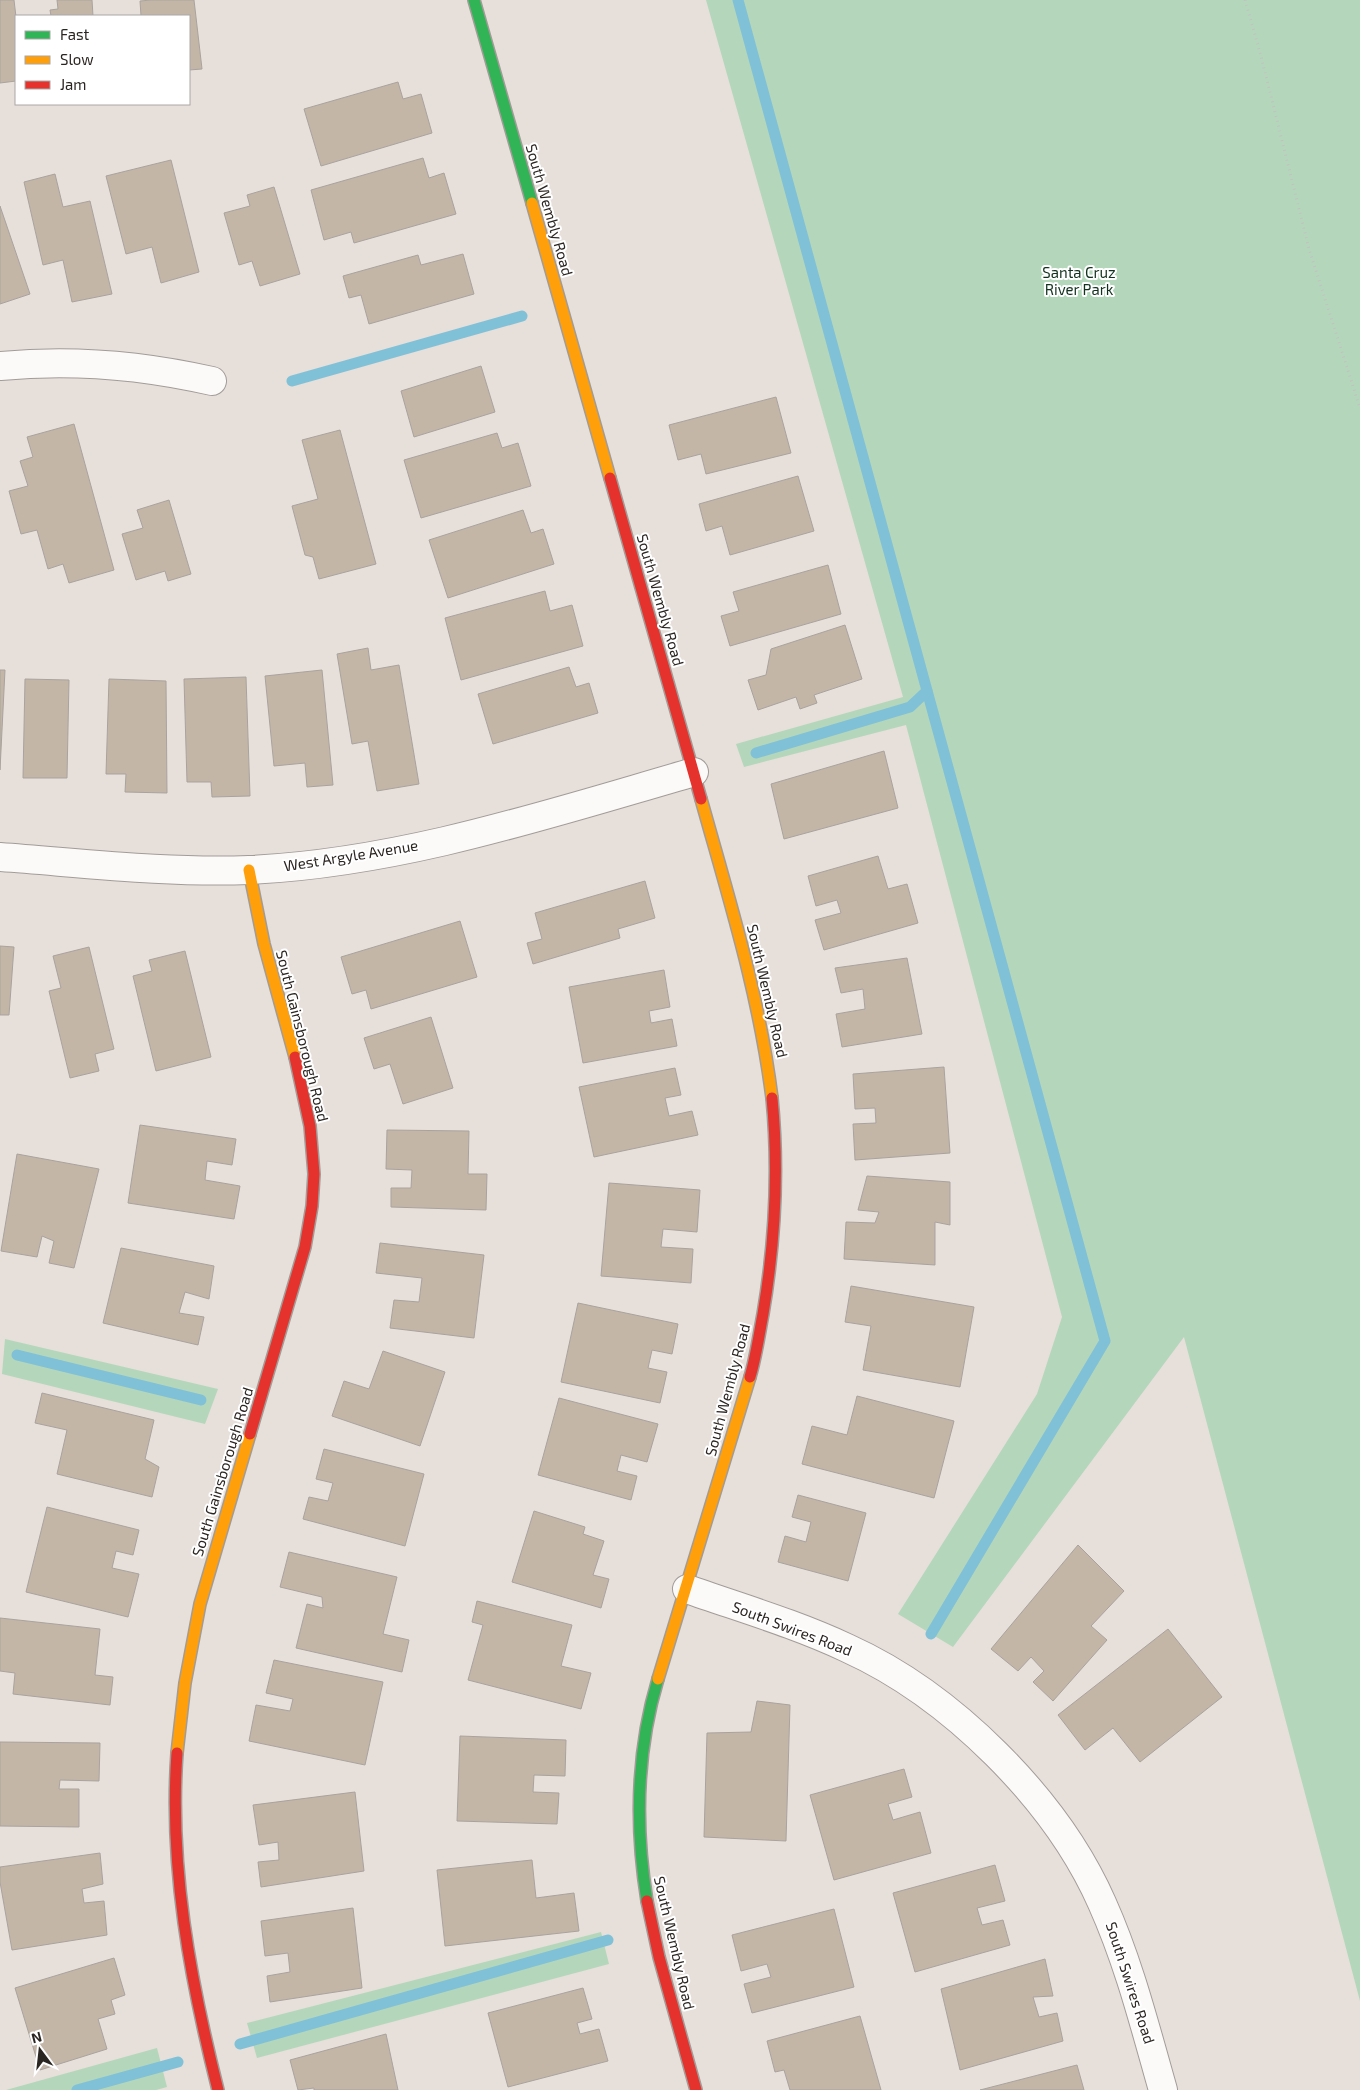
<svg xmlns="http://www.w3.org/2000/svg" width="1360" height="2090" font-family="'Exo 2',sans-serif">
<rect width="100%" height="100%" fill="#e7dfda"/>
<!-- green -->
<g fill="#b4d7bb">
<polygon points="706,0 1360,0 1360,2001 1184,1337 953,1647 898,1614 1037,1394 1062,1317 906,725 744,767 736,744 903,697"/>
<polygon points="5,1339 218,1389 205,1424 2,1374"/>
<polygon points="601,1932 609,1964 257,2058 247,2023"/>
<polygon points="157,2048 167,2087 156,2090 6,2090"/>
</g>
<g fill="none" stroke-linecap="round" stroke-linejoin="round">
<!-- stream -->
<g stroke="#81c1d7" stroke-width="11">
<polyline points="738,0 1105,1341 931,1634"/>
<polyline points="292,381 522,316"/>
<polyline points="756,753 910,707 927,691"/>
<polyline points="17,1355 201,1400"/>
<polyline points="240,2044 608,1940"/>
<polyline points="77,2090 178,2062"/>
</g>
</g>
<!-- building -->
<g fill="#c3b6a7" stroke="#a9a39f">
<polygon points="0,0 14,0 16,17 16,81 0,83"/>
<polygon points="57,0 92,0 93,16 51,16 50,10 58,9"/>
<polygon points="151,0 194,0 202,69 189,70 189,16 141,16 140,1"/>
<polygon points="398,82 403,99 421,94 432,133 321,166 304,109"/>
<polygon points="423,158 429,178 444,173 456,214 354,243 351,232 324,240 311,190"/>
<polygon points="171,160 199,272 161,283 152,247 126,254 106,176"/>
<polygon points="55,174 63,207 90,201 112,294 72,302 63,260 43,265 24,182"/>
<polygon points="274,187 300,274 260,286 252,261 239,265 224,213 250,206 247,195"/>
<polygon points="0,206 30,294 0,304"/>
<polygon points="463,254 474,294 369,324 361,295 349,298 343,276 418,255 421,265"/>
<polygon points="481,366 495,412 414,437 401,391"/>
<polygon points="776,397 791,453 706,474 701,454 678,460 669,425"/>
<polygon points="74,424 114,570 69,583 63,564 48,569 37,530 21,534 9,491 28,486 20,461 33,457 27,437"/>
<polygon points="340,430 376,564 319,579 313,557 305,555 292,506 318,499 302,440"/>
<polygon points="497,433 502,448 518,443 531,486 421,518 404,460"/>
<polygon points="798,476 814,531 730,555 722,526 706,531 699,504"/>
<polygon points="169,500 191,574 168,581 165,571 136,580 122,534 143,528 137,510"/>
<polygon points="523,510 531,533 543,529 554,564 448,598 429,540"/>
<polygon points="828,565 841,614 730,646 721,616 739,611 733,592"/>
<polygon points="545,591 550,611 572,605 583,646 461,680 445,618"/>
<polygon points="845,625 862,679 814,695 817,703 800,709 796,697 758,710 748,680 766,675 771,649"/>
<polygon points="368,648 371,670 399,665 419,784 377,791 368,741 352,744 337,654"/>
<polygon points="569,667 576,687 589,683 598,713 493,744 478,694"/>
<polygon points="0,670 5,670 0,770"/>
<polygon points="322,670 333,785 307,787 305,763 274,766 265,676"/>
<polygon points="246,677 250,796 212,797 211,782 187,782 184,679"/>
<polygon points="25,679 69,680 67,778 23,778"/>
<polygon points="109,679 166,681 167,793 125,792 126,774 106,774"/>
<polygon points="884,751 898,808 784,839 771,784"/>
<polygon points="878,856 888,889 907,884 918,923 824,950 815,920 841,913 837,900 816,906 808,876"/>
<polygon points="645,881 655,918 618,929 620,938 533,964 527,943 542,939 535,913"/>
<polygon points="460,921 477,977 371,1009 366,990 352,994 341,957"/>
<polygon points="0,946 14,947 9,1015 0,1015"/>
<polygon points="89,947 114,1049 95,1054 99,1071 70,1078 49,991 61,988 53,956"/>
<polygon points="185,951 211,1057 156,1071 133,976 152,971 149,960"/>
<polygon points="907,958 922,1034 842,1047 836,1014 865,1009 863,989 841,993 835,968"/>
<polygon points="664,970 670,1007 649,1011 651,1023 672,1019 677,1046 583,1063 569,987"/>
<polygon points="431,1017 453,1088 403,1104 390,1064 374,1069 364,1038"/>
<polygon points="944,1067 950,1153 855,1160 853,1124 876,1123 875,1108 855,1109 853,1074"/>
<polygon points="675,1068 681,1095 665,1098 669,1116 692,1111 698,1135 594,1157 579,1087"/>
<polygon points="140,1125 236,1139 232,1165 207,1161 205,1180 240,1186 234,1219 128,1203"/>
<polygon points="387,1130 469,1131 468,1174 487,1174 486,1210 391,1207 391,1188 411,1188 412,1170 386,1169"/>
<polygon points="17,1154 99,1169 74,1268 49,1263 54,1241 42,1236 37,1257 1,1251"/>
<polygon points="867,1176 950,1182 950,1225 935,1222 935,1265 844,1259 846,1222 875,1223 879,1212 858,1210"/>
<polygon points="609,1183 700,1190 697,1232 663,1229 661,1247 693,1249 691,1283 601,1276"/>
<polygon points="380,1243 484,1255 474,1338 390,1328 394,1300 419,1302 422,1278 376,1273"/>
<polygon points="121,1248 214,1266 209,1299 185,1292 179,1313 204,1317 198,1345 103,1323"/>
<polygon points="851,1286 974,1307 960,1387 863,1370 871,1326 845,1322"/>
<polygon points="578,1303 678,1324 672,1354 652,1350 648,1368 667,1372 660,1403 561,1382"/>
<polygon points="383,1351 445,1372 420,1446 332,1416 344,1381 369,1389"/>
<polygon points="42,1393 154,1420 145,1459 159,1467 152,1497 57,1474 67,1430 35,1423"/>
<polygon points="857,1396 954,1421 934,1498 802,1464 812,1426 847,1435"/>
<polygon points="559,1398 658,1424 647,1462 621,1455 617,1471 637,1476 631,1500 538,1475"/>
<polygon points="324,1449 424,1474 405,1546 303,1519 309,1497 328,1501 333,1483 316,1479"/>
<polygon points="798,1495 866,1513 848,1581 778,1562 785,1536 806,1542 811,1522 792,1517"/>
<polygon points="47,1507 139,1530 133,1555 116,1551 112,1568 139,1574 128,1617 26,1592"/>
<polygon points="534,1511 585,1527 583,1534 604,1541 593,1575 609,1579 601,1608 512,1582"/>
<polygon points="1078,1545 1124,1591 1091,1626 1107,1640 1053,1701 1033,1682 1044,1671 1031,1657 1018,1671 991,1649"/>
<polygon points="289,1552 397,1577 383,1634 409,1640 402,1672 296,1648 307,1604 323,1608 322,1597 280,1587"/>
<polygon points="477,1601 572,1625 561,1666 591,1673 581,1709 468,1680 483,1625 472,1622"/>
<polygon points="0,1618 100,1629 95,1675 113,1677 110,1705 13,1694 15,1673 0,1671"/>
<polygon points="1168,1629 1222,1697 1140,1762 1113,1728 1085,1750 1058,1715"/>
<polygon points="274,1660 383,1682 365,1765 249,1741 256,1705 290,1711 293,1699 266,1693"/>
<polygon points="757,1701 790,1705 786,1841 704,1837 707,1733 751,1732"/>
<polygon points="460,1736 566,1740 565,1776 534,1775 533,1792 559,1793 557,1824 457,1821"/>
<polygon points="0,1742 100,1743 99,1781 60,1780 59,1789 79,1789 79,1827 0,1826"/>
<polygon points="904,1769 912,1797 888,1804 893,1820 920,1812 931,1853 834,1880 810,1795"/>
<polygon points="355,1792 364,1871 261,1887 258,1862 279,1860 278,1842 259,1845 253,1805"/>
<polygon points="100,1853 103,1884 82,1889 84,1903 104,1901 107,1935 12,1950 0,1882 0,1867"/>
<polygon points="532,1860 536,1898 574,1893 579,1931 445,1946 437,1870"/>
<polygon points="995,1865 1005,1901 977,1908 982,1925 1003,1920 1010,1945 915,1972 893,1893"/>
<polygon points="353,1908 362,1988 270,2002 267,1976 290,1972 288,1953 265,1956 261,1921"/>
<polygon points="834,1909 854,1987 752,2013 744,1984 771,1977 767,1964 741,1971 732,1935"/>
<polygon points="114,1958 125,1995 111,2000 115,2014 98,2019 107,2049 40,2070 15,1988"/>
<polygon points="1045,1959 1053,1996 1033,1997 1039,2017 1057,2013 1063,2041 960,2070 941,1989"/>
<polygon points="583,1988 592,2019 577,2023 580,2034 599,2029 608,2061 508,2087 488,2013"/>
<polygon points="860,2016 881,2090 790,2090 784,2070 775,2072 767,2041"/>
<polygon points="386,2034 398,2090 314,2090 314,2088 298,2090 290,2060"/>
<polygon points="1077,2065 1084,2090 980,2090"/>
</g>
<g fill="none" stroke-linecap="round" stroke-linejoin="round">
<defs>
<g id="street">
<path d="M0 366C72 359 142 365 212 381"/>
<path d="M0 857C83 863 166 873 249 870 401 863 548 814 694 772"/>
<path d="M687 1589C741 1608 796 1624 847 1648 951 1695 1056 1799 1102 1903 1129 1963 1145 2027 1163 2090"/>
</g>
<g id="fast">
<polyline points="474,0 532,203"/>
<path d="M647 1901C635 1827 636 1752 658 1679"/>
</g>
<g id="slow">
<polyline points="532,203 610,478"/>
<path d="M701 799C729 899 759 994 772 1098"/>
<polyline points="249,870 264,944 295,1057"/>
<polyline points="658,1679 750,1377"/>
<polyline points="177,1753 185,1683 200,1604 250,1434"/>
</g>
<g id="jam">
<polyline points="610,478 701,799"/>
<path d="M750 1377C756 1357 759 1335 763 1314 775 1243 779 1171 772 1098"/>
<polyline points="250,1434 305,1247 312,1206 314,1174 310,1126 295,1057"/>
<path d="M177 1753C169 1867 190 1979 218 2090"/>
<polyline points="647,1901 659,1957 696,2090"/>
</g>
</defs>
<!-- street casing -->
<use href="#street" stroke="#a29c98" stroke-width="30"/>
<!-- fast casing -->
<use href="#fast" stroke="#a29c98" stroke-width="14"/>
<!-- slow casing -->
<use href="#slow" stroke="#a29c98" stroke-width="14"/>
<!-- jam casing -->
<use href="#jam" stroke="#a29c98" stroke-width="14"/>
<!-- path -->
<polyline stroke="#c3c1c0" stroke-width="3" stroke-dasharray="1 4" stroke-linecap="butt" points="1245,0 1261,56 1309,249 1360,408"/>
<!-- street -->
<use href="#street" stroke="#fbfaf9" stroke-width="28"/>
<!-- fast -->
<use href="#fast" stroke="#30b455" stroke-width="11"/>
<!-- slow -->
<use href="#slow" stroke="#ff9f0a" stroke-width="11"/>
<!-- jam -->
<use href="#jam" stroke="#e5322d" stroke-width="11"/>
</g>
<g text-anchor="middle" stroke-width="4" stroke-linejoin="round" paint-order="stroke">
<!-- street labels -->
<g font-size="15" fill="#2b2522" stroke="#fff">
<text transform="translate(549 210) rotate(74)" y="5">South Wembly Road</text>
<text transform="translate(660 600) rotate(74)" y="5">South Wembly Road</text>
<text transform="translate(351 856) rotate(-9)" y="5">West Argyle Avenue</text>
<text transform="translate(767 991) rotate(77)" y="5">South Wembly Road</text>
<text transform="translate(302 1036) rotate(76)" y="5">South Gainsborough Road</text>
<text transform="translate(728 1390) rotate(-75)" y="5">South Wembly Road</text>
<text transform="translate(223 1472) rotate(-73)" y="5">South Gainsborough Road</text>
<text transform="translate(792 1629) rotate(21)" y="5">South Swires Road</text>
<text transform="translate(674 1943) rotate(77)" y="5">South Wembly Road</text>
<text transform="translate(1130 1983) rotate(72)" y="5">South Swires Road</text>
</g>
<!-- park labels -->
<g font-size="15" fill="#12321f" stroke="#fff">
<text x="1079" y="278">Santa Cruz<tspan x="1079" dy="17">River Park</tspan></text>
</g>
</g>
<!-- legend -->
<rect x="15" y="15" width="175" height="90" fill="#ffffff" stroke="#aaa8a7"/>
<rect x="25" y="31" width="25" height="8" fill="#30b455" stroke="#aaa8a7"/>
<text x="60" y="40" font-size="15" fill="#2b2522">Fast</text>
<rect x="25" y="56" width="25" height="8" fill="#ff9f0a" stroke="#aaa8a7"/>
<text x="60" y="65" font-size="15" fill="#2b2522">Slow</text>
<rect x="25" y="81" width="25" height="8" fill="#e5322d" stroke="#aaa8a7"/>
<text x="60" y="90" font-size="15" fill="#2b2522">Jam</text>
<!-- north arrow -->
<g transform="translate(40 2050) rotate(345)" stroke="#ffffff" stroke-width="4" paint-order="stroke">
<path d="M0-4L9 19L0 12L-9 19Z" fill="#2b2522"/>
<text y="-8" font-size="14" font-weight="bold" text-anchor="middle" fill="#2b2522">N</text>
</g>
</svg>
